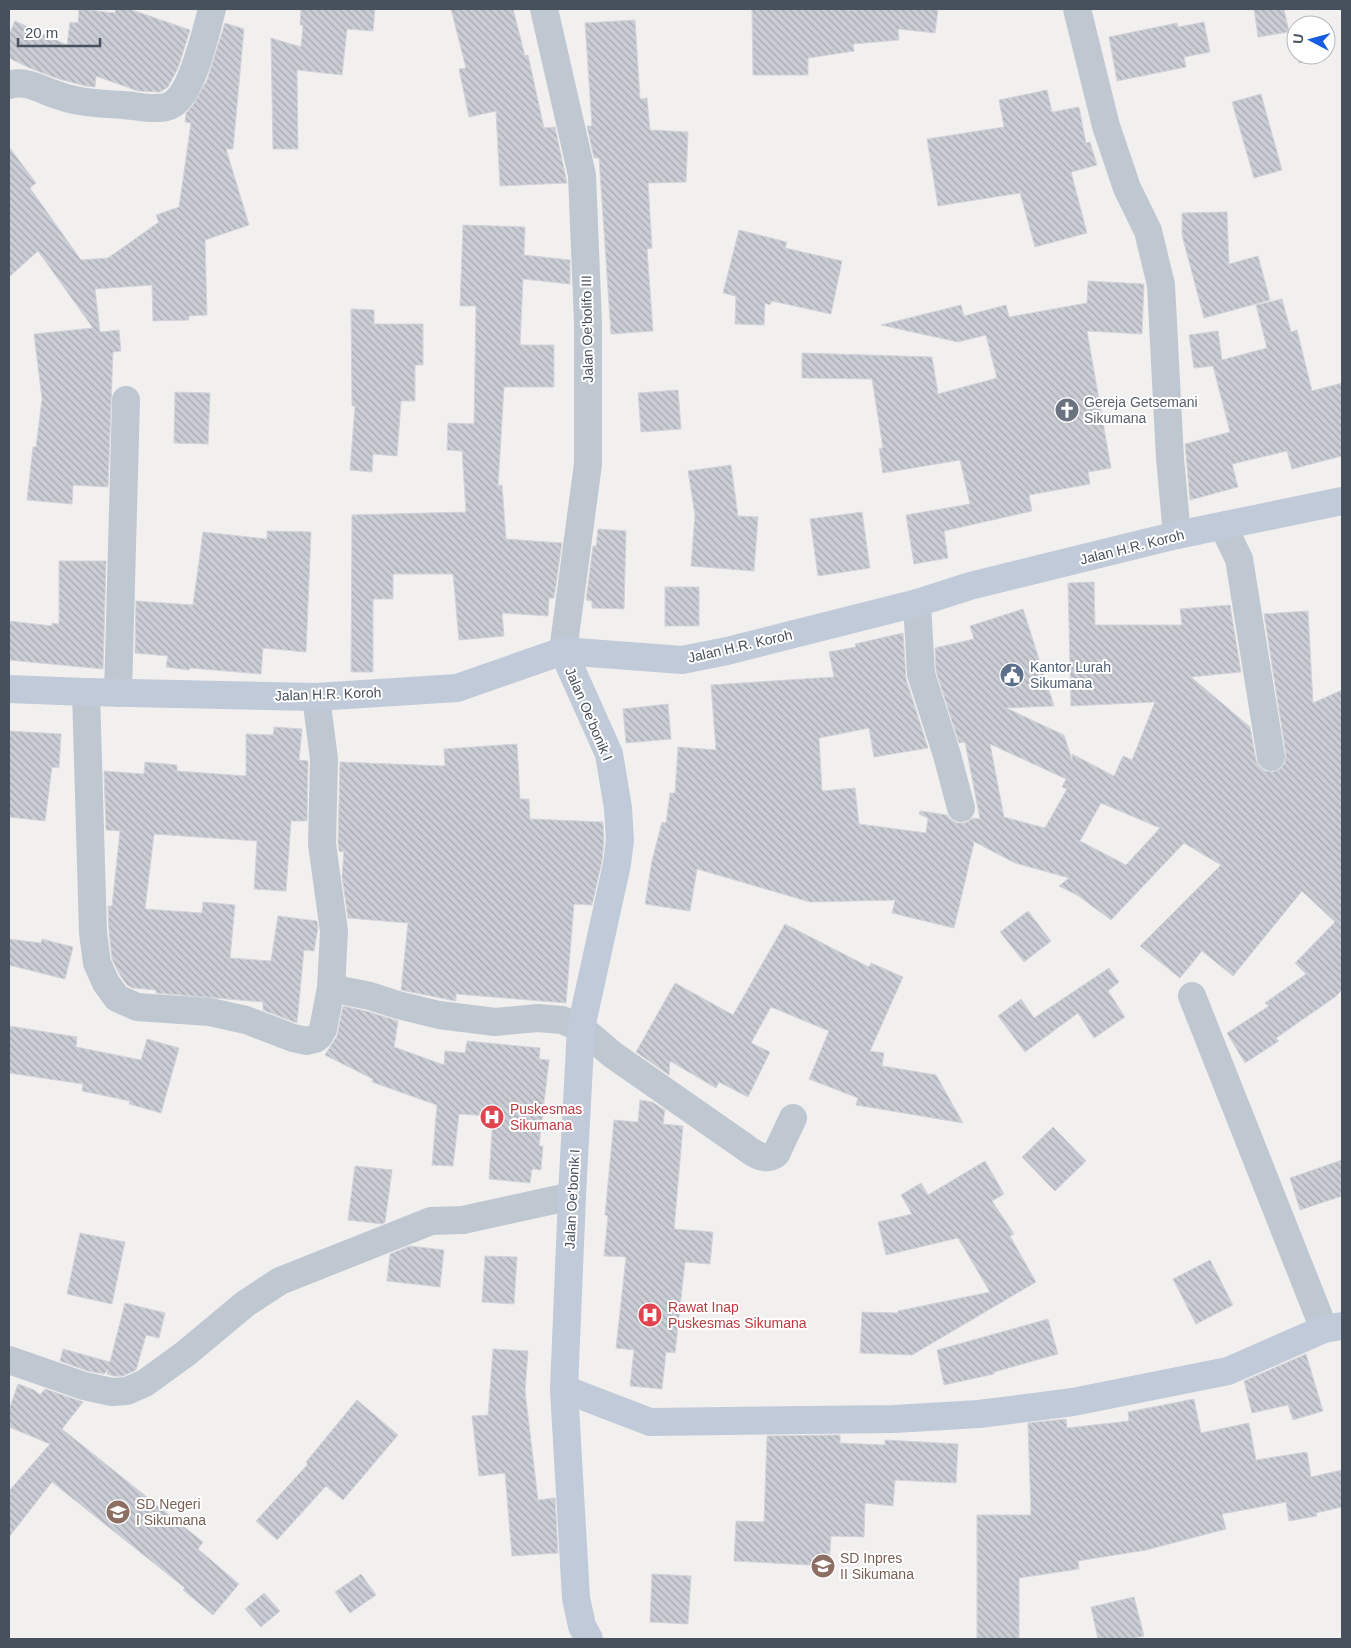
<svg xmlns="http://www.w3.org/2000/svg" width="1351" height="1648" font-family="Arial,sans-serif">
<defs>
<pattern id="building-back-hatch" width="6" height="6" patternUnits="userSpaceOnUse" patternTransform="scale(1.25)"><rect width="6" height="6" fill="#cbcdd5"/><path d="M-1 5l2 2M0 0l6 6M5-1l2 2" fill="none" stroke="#a7a9b0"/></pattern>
</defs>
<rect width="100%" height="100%" fill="#f2efef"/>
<!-- building -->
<g fill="url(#building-back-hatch)" stroke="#d3d4db" fill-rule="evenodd">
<polygon points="79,9 115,13 116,9 129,9 190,30 178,68 168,87 160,92 138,91 96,76 95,87 86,86 59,79 32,69 9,58 9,35 15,21 67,45 70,22 78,23"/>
<polygon points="301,9 375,9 373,31 347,29 342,75 297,70 298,149 273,149 271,38 301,47 303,25 300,25"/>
<polygon points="451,9 513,9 525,56 528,55 544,128 555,127 567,183 500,186 496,111 469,117 459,69 466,68"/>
<polygon points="752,9 848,9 848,11 851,10 851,9 938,9 935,33 898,29 899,40 853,44 854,51 808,58 808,75 753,75"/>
<polygon points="1254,9 1284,9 1289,32 1258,37"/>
<polygon points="635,20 640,99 647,98 650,130 688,132 686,182 648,183 652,248 647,249 653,331 611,334 599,158 594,158 587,126 592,126 585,23"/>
<polygon points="1204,22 1210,52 1184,57 1186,67 1117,81 1109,37 1177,23 1178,27"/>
<polygon points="225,23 244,29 233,149 226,149 249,225 205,240 207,315 189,316 189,320 153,321 152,285 95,289 100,332 119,330 121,351 113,352 108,487 73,485 72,504 27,500 33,447 36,447 42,399 34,334 93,328 38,251 9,277 9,147 36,183 30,188 81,260 108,258 159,222 156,215 179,207 191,123 185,122 186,113 193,105 207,80"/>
<polygon points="1298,55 1324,55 1325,58 1299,63"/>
<polygon points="1047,90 1052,112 1079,107 1086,143 1090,142 1097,165 1071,172 1087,233 1035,247 1020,193 938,206 927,139 1004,127 999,100"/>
<polygon points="1261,94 1282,170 1254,178 1232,102"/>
<polygon points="1227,212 1229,264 1258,256 1270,300 1204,318 1182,235 1182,213"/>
<polygon points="463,225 525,227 524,255 570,260 570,284 523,279 520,345 554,345 554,387 504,387 498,486 502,485 506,539 562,543 554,598 549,598 548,616 502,613 504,636 459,640 453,574 393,574 393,599 373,599 373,672 351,672 352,515 466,512 462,451 447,450 448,423 474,424 476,306 460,306"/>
<polygon points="739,230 787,242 785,248 842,261 831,314 772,301 770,305 765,303 764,325 735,324 736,296 723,293"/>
<polygon points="1088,281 1144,284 1142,334 1087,331 1111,468 1088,472 1090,484 1029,495 1032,511 944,531 948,558 914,564 906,515 970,504 960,460 883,473 879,448 883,448 872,379 802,378 802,353 932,357 938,394 997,378 986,335 958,342 881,325 961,305 964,316 1006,305 1009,317 1087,303"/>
<polygon points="1282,299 1291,332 1297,330 1312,391 1342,383 1342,456 1292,469 1287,451 1232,464 1238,487 1190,500 1185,444 1230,432 1213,366 1194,368 1189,335 1218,331 1222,360 1267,348 1256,305"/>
<polygon points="351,309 374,310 374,324 423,324 423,365 415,365 415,401 401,401 397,456 373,454 372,472 350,470 355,406 352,406"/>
<polygon points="678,390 681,429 641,432 638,393"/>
<polygon points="175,392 210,393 208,444 174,443"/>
<polygon points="731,465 738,516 758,517 754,571 691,566 695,515 688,471"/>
<polygon points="862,512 870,568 818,576 810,519"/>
<polygon points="598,529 626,531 624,609 592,608 592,601 586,600 593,546 596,546"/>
<polygon points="267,531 311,532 306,652 263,648 261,674 190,668 189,670 166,667 168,656 135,653 136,601 193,605 203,532 267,539"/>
<polygon points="59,561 106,561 103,669 9,660 9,621 52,626 52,623 59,624"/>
<path d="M1094 582 1095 625H1182L1180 609 1230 605 1241 672 1191 677 1250 727 1256 760 1259 766 1265 771 1273 772 1280 769 1285 763 1286 755 1264 614 1308 611 1313 703 1342 690V990L1335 997 1276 1038 1279 1041 1245 1063 1227 1033 1269 1006 1265 1003 1306 974 1295 963 1335 922 1302 891 1233 976 1202 951 1180 978 1140 946 1221 865 1184 843 1111 920 1077 895 1059 886 1069 878 1015 863 973 841 974 843 954 928 892 913 895 900 810 902 697 869 690 911 645 904 652 861 662 822 666 823 670 793H675L678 747 716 750 711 685 834 677 829 652 856 647 855 644 903 633 906 679 928 748 874 757 869 728 819 738 822 791 855 788 859 824 926 833 928 818 919 814 920 811 947 815 950 819 957 823H965L973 818 980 819 965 742 959 743 936 671 935 648 974 639 970 626 1023 609 1054 706 1006 708 1064 735 1072 760V754L1114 776 1123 756 1132 760 1155 702 1071 706 1068 583ZM990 744 1066 779 1062 787 1067 789 1045 828 1004 817ZM1101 803 1160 828 1126 865 1080 841Z"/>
<rect x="665" y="587" width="34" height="39"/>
<polygon points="668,704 671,739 626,743 623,709"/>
<polygon points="274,727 302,729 299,760 308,761 307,821 291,821 286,891 254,889 257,841 154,834 145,909 202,913 203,902 235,905 230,958 271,961 278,916 317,921 318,927 314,951 304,950 297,1023 263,1010 263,1002 156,993 156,990 133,988 127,985 120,975 112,959 109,932 108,906 112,906 120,831 106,830 104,771 144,774 145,762 177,765 177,771 246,776 246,734 273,735"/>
<polygon points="9,731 61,734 59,768 52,767 45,821 9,817"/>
<polygon points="517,744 520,799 529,799 530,819 603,822 604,840 602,861 592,905 574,904 566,1003 456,994 456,1001 401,990 408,923 348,918 342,876 344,852 339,851 338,843 340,762 445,766 444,749"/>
<polygon points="1028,911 1051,941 1024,962 1000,932"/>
<polygon points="785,924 869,967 871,963 903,977 870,1051 884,1053 882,1066 936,1075 963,1123 856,1105 858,1098 809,1079 829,1031 771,1007 751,1043 770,1052 748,1097 719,1082 716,1088 670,1061 669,1075 636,1052 675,983 733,1015"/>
<polygon points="9,939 41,943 42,939 73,947 65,979 9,965"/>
<polygon points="1109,968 1119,982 1108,991 1125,1017 1094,1038 1078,1013 1025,1052 998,1016 1021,999 1034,1018"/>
<polygon points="343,1006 366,1011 398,1021 394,1047 444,1065 445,1051 465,1053 467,1041 540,1048 539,1059 549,1060 539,1146 543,1146 541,1170 532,1169 530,1183 489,1179 493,1116 459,1114 453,1166 432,1165 437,1105 372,1082 373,1079 325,1055 337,1036"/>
<polygon points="9,1026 77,1037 76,1047 141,1060 147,1039 179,1048 161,1113 129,1104 130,1101 82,1091 83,1084 9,1073"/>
<polygon points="640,1100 652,1102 665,1110 663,1124 683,1126 674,1229 713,1232 710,1264 685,1262 675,1353 666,1352 662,1389 630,1386 634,1350 616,1348 626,1257 604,1256 608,1216 605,1215 614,1120 638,1122"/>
<polygon points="1053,1127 1086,1161 1055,1191 1022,1157"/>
<polygon points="1342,1160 1342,1196 1300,1210 1290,1178"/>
<polygon points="985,1161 1004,1194 992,1201 1014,1234 1010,1236 1036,1282 912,1355 860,1353 862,1312 898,1313 898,1311 990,1292 958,1238 886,1255 878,1222 912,1214 901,1195 921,1183 928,1195"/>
<polygon points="355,1166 392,1170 385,1222 382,1224 348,1220"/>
<polygon points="80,1233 125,1242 112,1304 67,1294"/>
<polygon points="410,1246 444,1250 440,1287 387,1281 390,1254"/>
<polygon points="485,1256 517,1257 514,1304 482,1302"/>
<polygon points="1210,1260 1233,1305 1196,1324 1173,1279"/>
<polygon points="125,1303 165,1313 159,1338 146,1335 136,1370 123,1376 114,1376 107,1374 108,1369 104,1374 88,1371 60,1361 63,1349 110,1362"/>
<polygon points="1048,1319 1058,1354 994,1372 994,1374 944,1385 937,1350"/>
<polygon points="493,1349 528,1351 525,1391 538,1500 555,1498 558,1553 512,1556 505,1473 479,1476 472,1416 488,1415"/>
<polygon points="1306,1354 1323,1411 1293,1420 1288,1405 1252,1413 1244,1381"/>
<polygon points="18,1384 34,1390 40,1395 45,1389 83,1402 62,1429 203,1542 198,1549 239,1584 213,1615 183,1590 185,1588 52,1482 9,1537 9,1491 50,1444 9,1427 9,1410"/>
<polygon points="1194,1399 1201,1433 1249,1423 1256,1460 1307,1452 1311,1477 1342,1470 1342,1507 1316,1513 1317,1516 1289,1521 1286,1502 1222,1514 1226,1529 1146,1550 1078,1561 1079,1569 1019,1578 1019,1639 977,1639 977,1515 1031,1515 1028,1423 1066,1419 1067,1428 1129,1421 1128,1412"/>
<polygon points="357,1400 398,1435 343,1500 326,1486 277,1540 256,1521 308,1464 306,1462"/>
<polygon points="840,1435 840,1443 885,1445 885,1440 958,1444 956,1483 895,1480 893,1506 865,1503 864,1537 831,1536 829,1566 734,1561 736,1521 764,1522 767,1436"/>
<polygon points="361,1574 376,1595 350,1613 335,1592"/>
<polygon points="652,1574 691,1576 688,1624 650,1622"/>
<polygon points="264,1593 280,1611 261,1627 245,1609"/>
<polygon points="1134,1597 1144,1636 1130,1639 1098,1639 1091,1607"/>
</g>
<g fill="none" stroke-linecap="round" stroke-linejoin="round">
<!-- street -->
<g stroke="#bfc8d1" stroke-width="28">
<polyline points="544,9 582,175 588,323 588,464 563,651"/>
<polyline points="1077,9 1106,126 1127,188 1148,231 1161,285 1170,458 1177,535"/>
<path d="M9 85C26 79 43 91 60 96 80 103 103 104 124 105 138 106 161 112 173 104 193 91 206 31 212 9"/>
<polyline points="1223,526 1239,559 1271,757"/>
<polyline points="917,603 921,674 947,755 961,808"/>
<polyline points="86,692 93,933 97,963 106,983 117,998 137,1007 210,1012 246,1020 293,1038 307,1041 315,1039 319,1036 323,1029 331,988 334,931 322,844 324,759 316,697"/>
<polyline points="118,693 126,400"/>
<path d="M331 988 370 996 398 1005 439 1015 495 1022 538 1018 562 1020 581 1028 613 1055 742 1145C753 1153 763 1162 776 1154L793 1118"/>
<polyline points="1192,996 1324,1329"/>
<polyline points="9,1360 84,1386 112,1392 127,1391 145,1383 185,1354 245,1304 280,1281 431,1221 463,1220 572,1196"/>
</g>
<!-- secondary -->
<g stroke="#c1cad8" stroke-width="28">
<polyline points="563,651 609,754 618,808 620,840 617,864 581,1028 572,1196 564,1389 576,1598 582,1626 589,1639"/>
<polyline points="9,689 86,692 316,697 457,688 563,651 682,660 727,651 917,603 970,586 1177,535 1342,501"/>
<polyline points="564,1389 650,1422 894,1419 979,1414 1073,1402 1228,1371 1324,1329 1342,1326"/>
</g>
</g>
<!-- icons -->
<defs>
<symbol id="church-disc" viewBox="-11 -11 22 22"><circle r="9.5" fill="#6b7280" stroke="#fff"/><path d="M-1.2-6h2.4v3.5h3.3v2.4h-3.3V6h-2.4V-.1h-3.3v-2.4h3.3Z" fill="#fff"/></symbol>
<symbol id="civic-disc" viewBox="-11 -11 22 22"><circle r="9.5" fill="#5c6f8a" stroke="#fff"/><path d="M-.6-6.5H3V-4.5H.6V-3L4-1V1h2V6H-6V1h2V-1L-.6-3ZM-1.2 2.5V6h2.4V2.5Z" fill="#fff"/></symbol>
<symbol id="hospital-disc" viewBox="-11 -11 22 22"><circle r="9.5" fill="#e0444e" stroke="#fff"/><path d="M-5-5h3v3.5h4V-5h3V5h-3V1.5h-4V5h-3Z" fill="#fff"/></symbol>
<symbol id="school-disc" viewBox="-11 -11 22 22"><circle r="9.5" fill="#8d6e63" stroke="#fff"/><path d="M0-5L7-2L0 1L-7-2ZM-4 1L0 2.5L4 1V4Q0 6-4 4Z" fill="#fff"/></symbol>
</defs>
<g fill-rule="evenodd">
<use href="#church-disc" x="1053" y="396" width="28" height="28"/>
<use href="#civic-disc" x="998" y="661" width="28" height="28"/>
<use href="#hospital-disc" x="478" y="1103" width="28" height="28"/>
<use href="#hospital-disc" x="636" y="1301" width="28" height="28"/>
<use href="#school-disc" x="104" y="1498" width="28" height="28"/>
<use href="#school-disc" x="809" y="1552" width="28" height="28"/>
</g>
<g text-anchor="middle" stroke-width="4" stroke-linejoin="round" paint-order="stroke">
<!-- street labels -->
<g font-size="14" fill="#47505d" stroke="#fff">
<text transform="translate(587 329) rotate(-91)" y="5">Jalan Oe'bolifo III</text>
<text transform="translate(1132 547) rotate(-14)" y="5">Jalan H.R. Koroh</text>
<text transform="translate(740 646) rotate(-13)" y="5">Jalan H.R. Koroh</text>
<text transform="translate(328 694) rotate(-2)" y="5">Jalan H.R. Koroh</text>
<text transform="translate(589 714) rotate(67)" y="5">Jalan Oe'bonik I</text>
<text transform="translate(572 1199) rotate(-87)" y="5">Jalan Oe'bonik I</text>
</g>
<!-- worship labels -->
<g font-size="14" fill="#5b616d" stroke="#fff" text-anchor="start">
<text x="1084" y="407">Gereja Getsemani<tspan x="1084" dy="16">Sikumana</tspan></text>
</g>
<!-- service labels -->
<g font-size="14" fill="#4e5e75" stroke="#fff" text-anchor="start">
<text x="1030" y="672">Kantor Lurah<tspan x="1030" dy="16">Sikumana</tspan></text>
</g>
<!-- health labels -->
<g font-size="14" fill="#be3a42" stroke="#fff" text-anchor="start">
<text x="510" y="1114">Puskesmas<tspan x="510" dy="16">Sikumana</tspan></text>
<text x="668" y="1312">Rawat Inap<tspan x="668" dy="16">Puskesmas Sikumana</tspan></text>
</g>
<!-- education labels -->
<g font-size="14" fill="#785e54" stroke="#fff" text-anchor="start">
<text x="136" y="1509">SD Negeri<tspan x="136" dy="16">I Sikumana</tspan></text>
<text x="840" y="1563">SD Inpres<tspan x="840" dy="16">II Sikumana</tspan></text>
</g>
</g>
<!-- border -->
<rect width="1351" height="1648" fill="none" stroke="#47505d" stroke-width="20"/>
<!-- north arrow -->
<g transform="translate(1311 40) rotate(276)"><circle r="24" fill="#ffffff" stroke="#b5b9be"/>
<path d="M0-4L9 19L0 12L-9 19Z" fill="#165de4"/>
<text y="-8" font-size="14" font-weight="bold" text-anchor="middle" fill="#47505d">U</text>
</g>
<!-- scale -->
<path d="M18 38v8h82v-8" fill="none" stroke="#47505d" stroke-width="2.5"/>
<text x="25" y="38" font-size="15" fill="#47505d" stroke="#ffffff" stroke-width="4" paint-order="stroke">20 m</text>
</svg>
